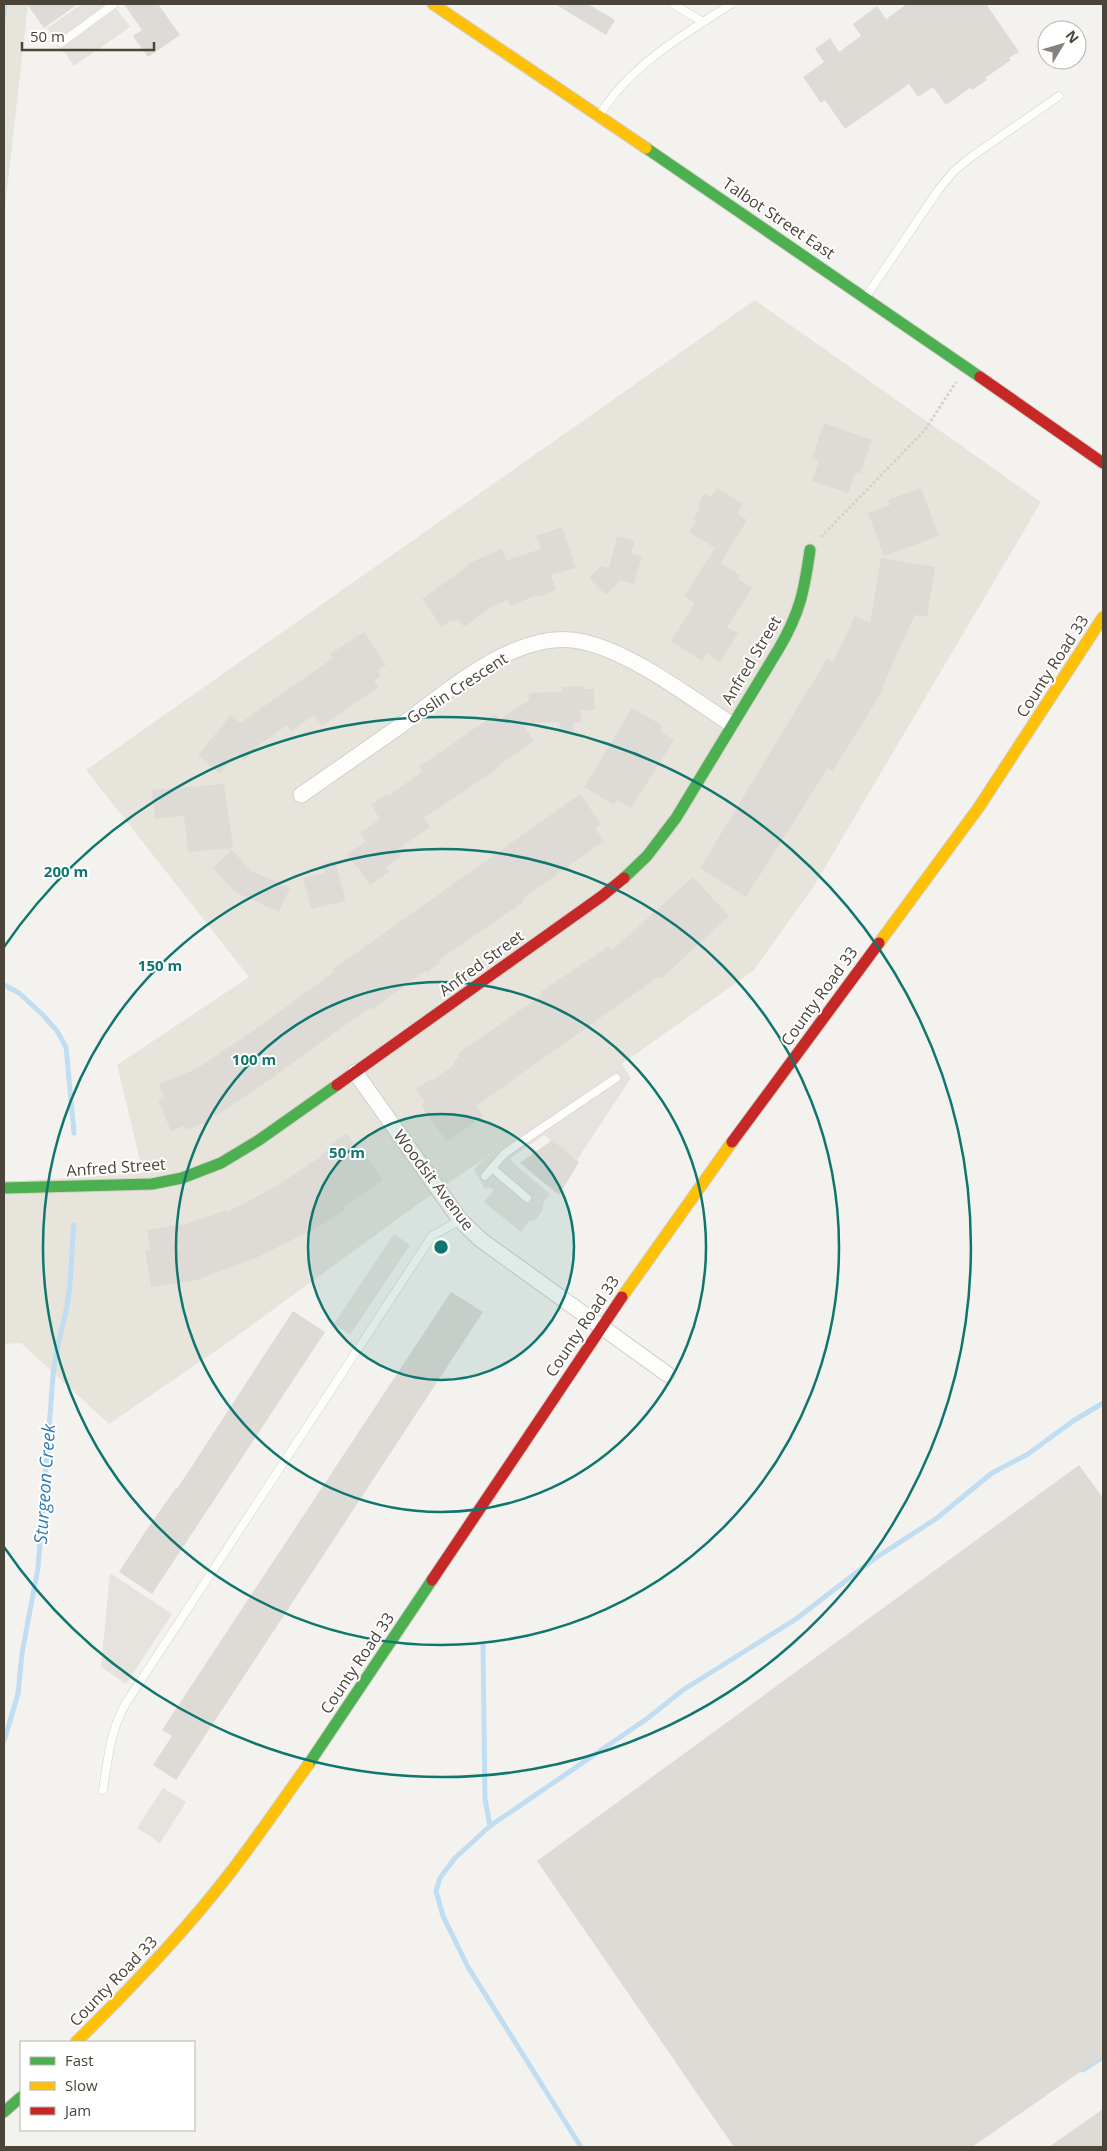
<svg xmlns="http://www.w3.org/2000/svg" width="1107" height="2151" font-family="'Open Sans',sans-serif">
<rect width="100%" height="100%" fill="#f4f2ee"/>
<!-- residential -->
<g fill="#e7e4dc">
<polygon points="4,4 28,4 4,217"/>
<polygon points="755,300 1041,502 814,886 753,971 616,1068 425,1199 230,1341 109,1424 21,1343 4,1344 4,1182 143,1173 117,1065 249,977 86,770"/>
</g>
<!-- parking -->
<g fill="#e6e3df">
<polygon points="82,4 113,4 130,27 74,66 47,28"/>
<polygon points="619,1060 631,1078 577,1160 544,1135 511,1158 512,1162 550,1194 543,1203 543,1210 534,1221 531,1220 528,1222 521,1232 484,1202 494,1190 489,1187 485,1189 474,1170 483,1160"/>
<polygon points="394,1234 410,1245 350,1335 334,1324"/>
<polygon points="110,1573 172,1614 126,1684 101,1667"/>
<polygon points="163,1788 186,1802 160,1843 137,1828"/>
</g>
<g fill="none" stroke-linecap="round" stroke-linejoin="round">
<!-- stream -->
<g stroke="#c0ddf1" stroke-width="5">
<polyline points="4,15 5,4"/>
<polyline points="4,985 19,993 43,1015 57,1031 66,1047 74,1133"/>
<polyline points="483,1645 485,1799 490,1826"/>
<path d="M4 1741 18 1694 22 1653 38 1568 53 1376C55 1350 64 1325 68 1299 72 1275 71 1250 74 1225"/>
<polyline points="1083,2070 1103,2057"/>
<polyline points="581,2147 468,1967 443,1916 436,1891 440,1878 455,1858 490,1826 648,1718 683,1690 796,1619 874,1559 937,1518 992,1473 1028,1454 1073,1421 1103,1403"/>
</g>
</g>
<!-- building -->
<g fill="#dedbd6">
<polygon points="27,4 78,4 44,28"/>
<polygon points="124,4 158,4 180,35 148,57 133,36 142,30"/>
<polygon points="555,4 588,4 615,20 606,35"/>
<polygon points="907,4 986,4 1019,52 1009,58 1011,60 985,78 987,80 972,90 970,88 946,105 933,87 918,97 909,84 845,129 825,100 821,103 803,77 824,62 815,49 830,38 839,52 861,36 853,24 877,6 886,19"/>
<polygon points="824,423 872,440 860,474 856,472 848,493 812,481 819,461 812,458"/>
<polygon points="717,488 743,504 737,514 747,520 721,563 740,575 738,579 752,588 727,627 738,633 720,662 707,653 702,661 671,641 695,603 684,596 715,548 689,532 696,520 693,519 700,507 698,505 704,494 711,497"/>
<polygon points="921,488 939,536 884,556 868,513 890,505 888,500"/>
<polygon points="562,527 576,568 551,575 556,590 538,597 537,595 510,606 508,600 493,606 464,627 458,619 453,623 451,620 442,627 422,599 468,566 467,564 502,549 507,560 541,549 536,536"/>
<polygon points="617,536 635,541 631,553 642,556 634,584 620,580 606,595 589,578 601,566 609,568"/>
<polygon points="881,558 935,567 927,617 915,615 882,687 884,688 833,771 828,768 746,897 700,868 827,659 833,662 855,616 870,623"/>
<polygon points="364,632 386,665 377,671 381,676 374,681 379,687 322,726 314,715 291,731 287,725 257,746 245,760 237,753 220,774 198,755 231,715 240,723 333,658 330,654"/>
<polygon points="585,686 584,689 594,689 595,710 581,710 581,722 573,723 574,732 561,732 560,722 522,723 534,741 499,765 500,767 424,818 430,827 397,850 401,856 386,867 389,872 370,885 347,854 366,841 360,833 380,819 371,805 386,794 388,796 423,771 419,767 495,714 499,720 529,700 529,693 562,692 562,687"/>
<polygon points="632,708 663,726 660,731 674,740 631,808 617,800 614,805 584,787"/>
<polygon points="224,784 233,848 188,852 184,816 155,819 152,790"/>
<polygon points="580,794 601,824 595,828 604,841 521,900 523,902 439,960 441,962 426,973 425,971 371,1010 369,1008 272,1078 221,1113 212,1116 213,1119 186,1130 184,1126 171,1131 158,1100 164,1098 159,1084 196,1069 250,1033 334,972 332,970"/>
<polygon points="232,850 251,871 290,888 279,912 235,892 213,868"/>
<polygon points="335,861 346,901 311,909 303,878 325,873 322,864"/>
<polygon points="693,877 729,916 661,979 658,977 476,1106 484,1116 447,1142 421,1105 425,1102 415,1089 431,1079 433,1080 455,1064 453,1061 459,1057 457,1054 542,995 540,992 609,946 612,950"/>
<polygon points="347,1133 358,1149 360,1148 383,1180 343,1207 345,1210 307,1234 306,1233 258,1257 197,1280 151,1287 145,1250 150,1250 147,1230 186,1224 226,1210 227,1212 275,1187 322,1156 321,1155 332,1147 331,1144"/>
<polygon points="552,1140 579,1162 559,1195 520,1163"/>
<polygon points="451,1292 483,1312 176,1780 153,1765 172,1736 162,1730"/>
<polygon points="293,1311 325,1332 152,1594 119,1572 145,1532 176,1488 177,1489"/>
<polygon points="1079,1465 1103,1498 1103,2056 972,2147 734,2147 537,1861"/>
<polygon points="1103,2109 1103,2147 1049,2147"/>
</g>
<g fill="none" stroke-linecap="round" stroke-linejoin="round">
<defs>
<g id="lane">
<polyline points="673,4 703,22"/>
<polyline points="61,43 114,4"/>
<path d="M599 116C629 66 683 35 731 4"/>
<polyline points="867,295 939,189 954,171 971,157 1059,96"/>
<polyline points="492,1168 527,1198"/>
<polyline points="485,1176 505,1153 616,1078"/>
<path d="M103 1790C108 1758 110 1731 126 1703L432 1236 460 1220"/>
</g>
<g id="street">
<path d="M301 795C334 772 367 749 400 726 449 691 519 626 584 642 634 654 688 696 731 724"/>
<polyline points="355,1072 460,1220 481,1240 667,1374"/>
</g>
<g id="fast">
<polyline points="646,148 980,377"/>
<path d="M624 878 647 856 676 818 778 650C800 613 804 592 810 550"/>
<polyline points="4,1188 152,1184 182,1178 221,1163 259,1140 337,1085"/>
<polyline points="308,1765 432,1580"/>
<polyline points="4,2112 21,2097"/>
</g>
<g id="slow">
<polyline points="433,4 646,148"/>
<polyline points="879,943 979,807 1103,617"/>
<polyline points="622,1297 732,1142"/>
<path d="M76 2042C130 1989 183 1934 230 1873 257 1838 282 1801 308 1765"/>
</g>
<g id="jam">
<polyline points="980,377 1103,463"/>
<polyline points="337,1085 602,896 624,878"/>
<polyline points="732,1142 879,943"/>
<polyline points="432,1580 622,1297"/>
</g>
</defs>
<!-- lane casing -->
<use href="#lane" stroke="#d2d0cb" stroke-width="9"/>
<!-- street casing -->
<use href="#street" stroke="#d2d0cb" stroke-width="17"/>
<!-- fast casing -->
<use href="#fast" stroke="#d3cfc5" stroke-width="13"/>
<!-- slow casing -->
<use href="#slow" stroke="#d3cfc5" stroke-width="13"/>
<!-- jam casing -->
<use href="#jam" stroke="#d3cfc5" stroke-width="13"/>
<!-- path -->
<polyline stroke="#d3d2cc" stroke-width="3" stroke-dasharray="2.5 2.5" stroke-linecap="butt" points="821,537 925,430 956,382"/>
<!-- lane -->
<use href="#lane" stroke="#fdfdfc" stroke-width="8"/>
<!-- street -->
<use href="#street" stroke="#fdfdfc" stroke-width="15"/>
<!-- fast -->
<use href="#fast" stroke="#4caf50" stroke-width="11"/>
<!-- slow -->
<use href="#slow" stroke="#ffc107" stroke-width="11"/>
<!-- jam -->
<use href="#jam" stroke="#c62828" stroke-width="11"/>
</g>
<!-- distance rings -->
<circle cx="441" cy="1247" r="133" fill="#0f766e" fill-opacity=".12"/>
<g fill="none" stroke="#0f766e" stroke-width="2.5">
<circle cx="441" cy="1247" r="133"/>
<circle cx="441" cy="1247" r="265"/>
<circle cx="441" cy="1247" r="398"/>
<path d="M4 947A530 530 0 1 1 4 1547"/>
</g>
<g text-anchor="middle" stroke-width="4" stroke-linejoin="round" paint-order="stroke">
<!-- street labels -->
<g font-size="16" fill="#4b4439" stroke="#fff">
<text transform="translate(779 218) rotate(34)" y="6">Talbot Street East</text>
<text transform="translate(751 660) rotate(-59)" y="6">Anfred Street</text>
<text transform="translate(1052 666) rotate(-57)" y="6">County Road 33</text>
<text transform="translate(457 688) rotate(-33)" y="6">Goslin Crescent</text>
<text transform="translate(481 963) rotate(-36)" y="6">Anfred Street</text>
<text transform="translate(819 996) rotate(-54)" y="6">County Road 33</text>
<text transform="translate(116 1167) rotate(-4)" y="6">Anfred Street</text>
<text transform="translate(434 1180) rotate(53)" y="6">Woodsit Avenue</text>
<text transform="translate(582 1326) rotate(-56)" y="6">County Road 33</text>
<text transform="translate(357 1663) rotate(-56)" y="6">County Road 33</text>
<text transform="translate(113 1981) rotate(-46)" y="6">County Road 33</text>
</g>
<!-- water labels -->
<g font-size="18" font-style="italic" fill="#2e7ab2" stroke="#fff">
<text transform="translate(45 1484) rotate(-86)" y="6">Sturgeon Creek</text>
</g>
</g>
<circle cx="441" cy="1247" r="8" fill="#0f766e" stroke="#fff" stroke-width="2.5"/>
<g font-size="15" text-anchor="middle" font-weight="bold" fill="#0f766e" stroke="#fff" stroke-width="4" stroke-linejoin="round" paint-order="stroke">
<text x="66" y="877">200 m</text>
<text x="160" y="971">150 m</text>
<text x="254" y="1065">100 m</text>
<text x="347" y="1158">50 m</text>
</g>
<!-- border -->
<rect width="1107" height="2151" fill="none" stroke="#4b4439" stroke-width="10"/>
<!-- legend -->
<rect x="20" y="2041" width="175" height="90" fill="#ffffff" stroke="#b7b4b0"/>
<rect x="30" y="2057" width="25" height="8" fill="#4caf50" stroke="#b7b4b0"/>
<text x="65" y="2066" font-size="15" fill="#4b4439">Fast</text>
<rect x="30" y="2082" width="25" height="8" fill="#ffc107" stroke="#b7b4b0"/>
<text x="65" y="2091" font-size="15" fill="#4b4439">Slow</text>
<rect x="30" y="2107" width="25" height="8" fill="#c62828" stroke="#b7b4b0"/>
<text x="65" y="2116" font-size="15" fill="#4b4439">Jam</text>
<!-- north arrow -->
<g transform="translate(1062 45) rotate(52)"><circle r="24" fill="#ffffff" stroke="#b7b4b0"/>
<path d="M0-4L9 19L0 12L-9 19Z" fill="#868178"/>
<text y="-8" font-size="14" font-weight="bold" text-anchor="middle" fill="#4b4439">N</text>
</g>
<!-- scale -->
<path d="M22 42v8h132v-8" fill="none" stroke="#4b4439" stroke-width="2.5"/>
<text x="30" y="42" font-size="15" fill="#4b4439" stroke="#ffffff" stroke-width="4" paint-order="stroke">50 m</text>
</svg>
